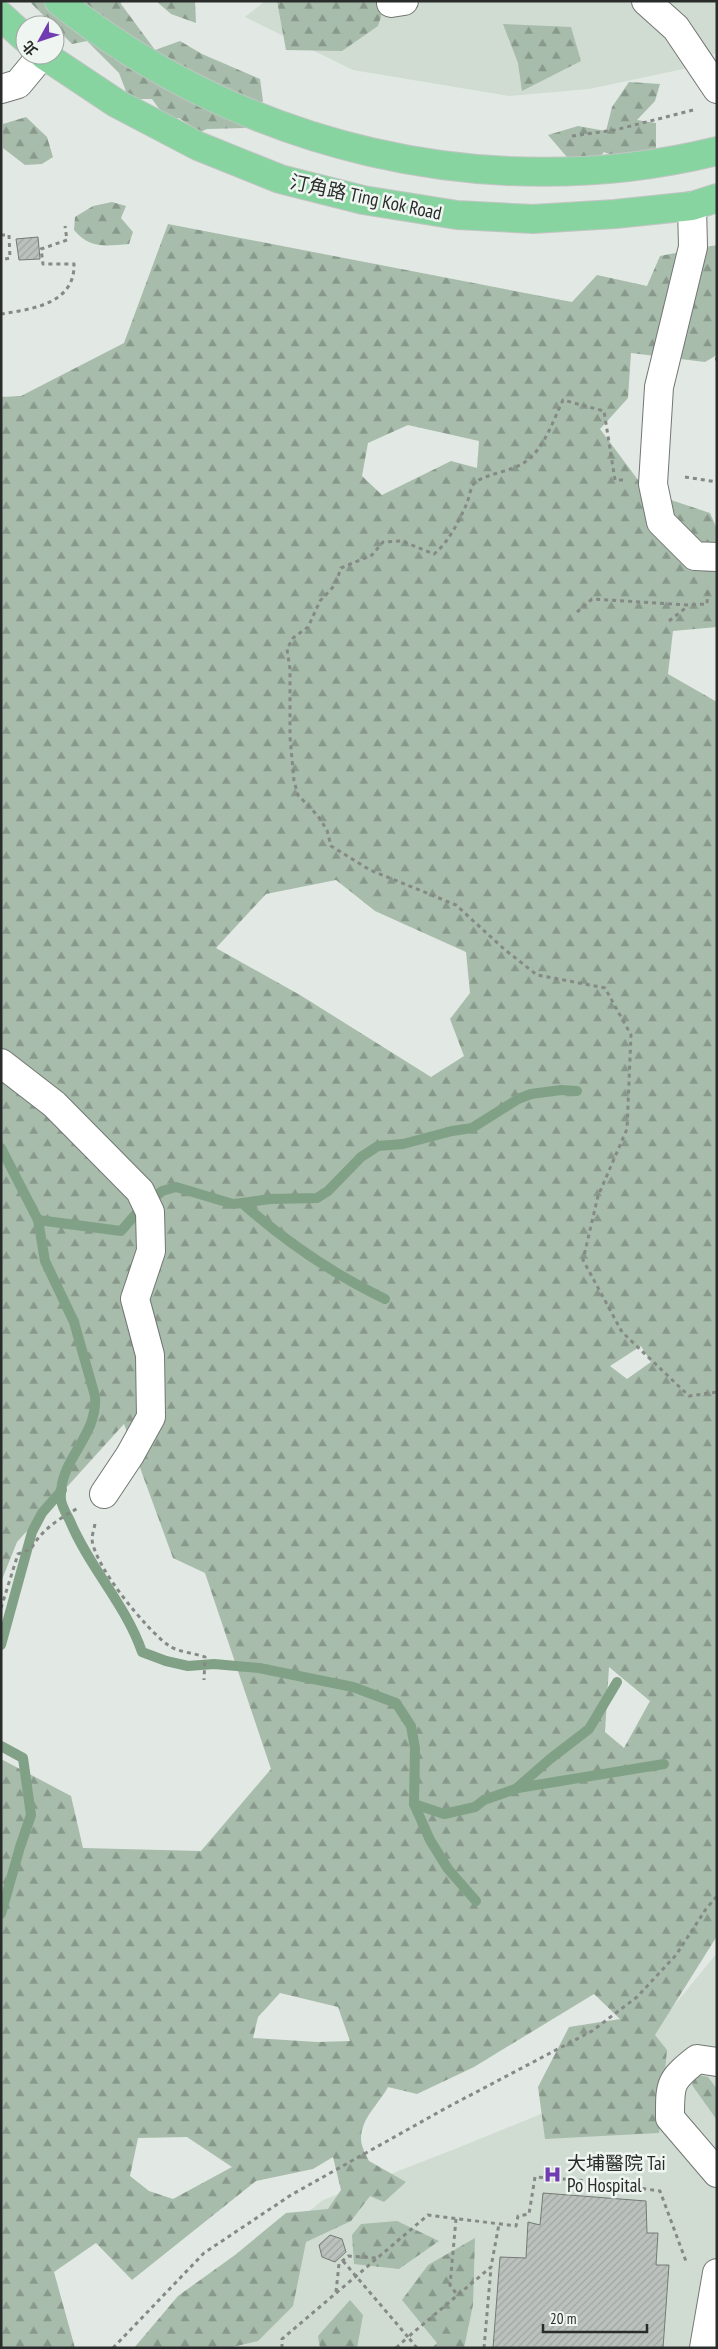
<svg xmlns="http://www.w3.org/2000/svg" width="718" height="2349" font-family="'PT Sans Narrow','Noto Sans TC',sans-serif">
<defs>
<pattern id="forest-firs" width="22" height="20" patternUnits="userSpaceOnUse" patternTransform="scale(1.25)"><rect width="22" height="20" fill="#a7bcab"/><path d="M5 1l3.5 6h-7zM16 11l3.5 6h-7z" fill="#88998b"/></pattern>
<pattern id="building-hatch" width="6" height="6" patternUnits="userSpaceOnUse" patternTransform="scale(1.25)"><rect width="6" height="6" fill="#bbc1bc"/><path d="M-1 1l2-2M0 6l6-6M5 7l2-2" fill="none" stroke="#a1a6a2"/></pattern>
</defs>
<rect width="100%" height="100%" fill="#e2e8e3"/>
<!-- built -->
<g fill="#d0dcd2">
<polygon points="265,1 717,1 717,52 693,67 589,89 509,96 353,70 245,17"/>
<polygon points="717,1953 717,2348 159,2348 205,2295 323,2200 455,2149 590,2094 626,2064"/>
</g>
<!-- forest -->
<g fill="url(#forest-firs)" fill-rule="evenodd">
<polygon points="32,1 121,1 121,4 155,50 180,41 202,54 260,79 263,101 245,128 207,129 200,132 179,118 168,121 152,99 129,99 119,73 87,41 72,44 31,3"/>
<polygon points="156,1 195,1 196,23 171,14"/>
<polygon points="277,1 386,1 378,26 342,51 286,50"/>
<polygon points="503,24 571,27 581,61 522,91 518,63"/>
<polygon points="629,82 660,84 655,101 637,120 656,123 656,151 620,159 604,152 594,164 573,164 548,135 578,126 606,131 612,107"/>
<polygon points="26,117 47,137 53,157 42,164 25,165 3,148 3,124"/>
<path d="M112 202 126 206 121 218 133 232 129 244C106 246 90 249 74 230L75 217 93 206Z"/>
<path d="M168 224 572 302 597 275 647 286 660 256 717 245V355L705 362 631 353 628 398 600 429 647 492 710 513 717 529V627L673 631 668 674 717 702V1936L655 2035 667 2050 659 2133 545 2139 538 2087 569 2027 620 2019 594 1994 474 2067 417 2094 388 2087C379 2104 361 2118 361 2139 361 2146 366 2155 369 2161L406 2182 384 2202 370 2196 351 2221 306 2242 293 2306 258 2341 228 2348H134L178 2296 235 2255 286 2213 328 2209 341 2190 333 2157 313 2169 256 2181 132 2280 96 2243 54 2272 75 2348H1V1759L71 1796 83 1848 201 1851 271 1769 205 1573 173 1558 124 1424 17 1542 1 1582V397L21 396 124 343ZM408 425 479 441 477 468 451 461 382 495 362 476 368 443ZM336 880 375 911 466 952 470 993 450 1019 464 1056 431 1077 300 995 216 948 266 894ZM641 1346 651 1362 627 1379 610 1366ZM609 1667 650 1701 624 1748 605 1732ZM280 1993 338 2007 350 2041 317 2042 253 2038 258 2017ZM187 2137 232 2167 173 2199 149 2191 130 2176 138 2138Z"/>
<polygon points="694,2074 708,2077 717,2089 717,2120 692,2085"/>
<polygon points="397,2221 439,2241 399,2269 354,2264 352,2235 361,2224"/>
<polygon points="475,2238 473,2305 464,2348 432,2348 437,2343 402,2300 428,2265"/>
<polygon points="350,2300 363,2315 357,2348 320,2348 318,2336"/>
</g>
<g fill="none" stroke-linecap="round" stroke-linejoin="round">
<!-- stream -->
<g stroke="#80a186" stroke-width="10">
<path d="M1 1148 38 1220 45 1261 74 1322 95 1396C98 1438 58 1459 61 1500 62 1507 67 1515 70 1521 89 1567 126 1605 142 1652L166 1661 188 1666 214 1664 259 1668 353 1687 396 1703 411 1726 415 1748 414 1804 430 1840 448 1869 476 1901"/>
<polyline points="242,1203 270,1199 317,1198 328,1191 361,1157 378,1146 403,1144 452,1131 472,1128 518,1099 531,1094 561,1090 577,1091"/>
<path d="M38 1220 121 1231 135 1215 162 1191 176 1187 233 1204 242 1203C287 1243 331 1273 385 1299"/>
<polyline points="1,1645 32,1532 42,1513 62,1490"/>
<polyline points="1,1746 23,1758 31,1815 20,1847 1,1914"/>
<polyline points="518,1787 550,1759 589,1729 617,1682"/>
<polyline points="414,1804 444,1814 475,1807 484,1800 518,1788 664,1764"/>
</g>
</g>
<!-- building -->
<g fill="url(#building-hatch)" stroke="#757a76">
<polygon points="38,237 40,259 19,260 16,239"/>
<polygon points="543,2193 646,2201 647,2233 658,2233 656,2265 669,2265 663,2348 493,2348 500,2257 526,2258 528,2222 540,2225"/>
<polygon points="330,2235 342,2239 346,2252 335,2262 322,2257 319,2245"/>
</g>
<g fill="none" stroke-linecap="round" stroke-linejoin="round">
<defs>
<g id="minor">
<polyline points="646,1 676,28 717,89"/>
<polyline points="391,3 404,1"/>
<polyline points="1,89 18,84 42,55"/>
<polyline points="692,206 693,247 659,387 653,484 661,522 695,556 717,557"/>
<polyline points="1,1063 54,1104 140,1191 150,1212 151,1251 135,1299 150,1355 151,1417 130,1455 104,1494"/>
<path d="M717 2062 697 2059C669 2081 670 2084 670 2118L717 2173"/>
<polyline points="704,2348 717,2273"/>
</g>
<g id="major">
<path d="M59 1C242 148 489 207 717 151"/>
<polyline points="1,16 25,38"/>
<polyline points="44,55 116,103 198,146 280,179 363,200 457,215 533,219 615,214 692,206 717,198"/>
</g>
</defs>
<!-- minor casing -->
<use href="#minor" stroke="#727773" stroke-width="30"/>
<!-- major casing -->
<use href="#major" stroke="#c3c4c3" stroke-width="30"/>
<!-- path -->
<g stroke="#858a86" stroke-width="3" stroke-dasharray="4 4" stroke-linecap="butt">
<polyline points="572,136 615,130 693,110"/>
<polyline points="1,235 9,235 10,258 1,260"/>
<path d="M1 314C32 309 75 304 74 264H43L41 249 67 240 65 226"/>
<polyline points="715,359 717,359"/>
<polyline points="685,477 717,482"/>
<path d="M623 480H615L604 411 563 400C553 421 544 449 525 462 512 472 481 474 473 485 470 490 469 498 467 503 459 521 449 542 434 554L402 541 383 542 372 555 341 568 335 585 320 601 308 627 293 638 287 649 290 669V737L294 781 298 795 318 816 327 830 331 846 370 870 456 905 504 949 537 975 605 988 631 1035 627 1129 598 1196 583 1260 622 1332 689 1396 717 1392"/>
<polyline points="577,612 592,599 688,605 707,604 708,587"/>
<polyline points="669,621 688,606"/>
<path d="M95 1524C94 1529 92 1535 92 1539 94 1566 146 1629 168 1645 177 1652 194 1653 205 1657L204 1680"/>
<path d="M1 1608 18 1554 31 1549C42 1529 59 1519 78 1508"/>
<polyline points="456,2219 450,2285 458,2296"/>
<polyline points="343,2261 408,2337 396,2348"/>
<polyline points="336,2292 339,2264 348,2256 377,2258"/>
<polyline points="113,2348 204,2253 291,2195 446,2108 592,2031 637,1997 676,1955 706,1909 717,1896"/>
<polyline points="282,2348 282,2339 428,2215 516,2226 518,2216 529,2214 535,2177 589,2181 660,2191 687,2264"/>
<polyline points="417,2348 408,2337 491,2267 499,2224"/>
<polyline points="484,2348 491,2268"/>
</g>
<!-- minor -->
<use href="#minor" stroke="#fff" stroke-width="28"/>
<!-- major -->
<use href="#major" stroke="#87d4a1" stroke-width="28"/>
</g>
<!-- icons -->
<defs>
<symbol id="hospital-bare" viewBox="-9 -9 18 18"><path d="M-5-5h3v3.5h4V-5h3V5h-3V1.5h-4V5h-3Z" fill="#713cb2" stroke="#eff5f0" stroke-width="2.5" paint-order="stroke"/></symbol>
</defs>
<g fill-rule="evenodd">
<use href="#hospital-bare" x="540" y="2162" width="25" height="25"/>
</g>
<g text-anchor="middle" stroke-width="5" stroke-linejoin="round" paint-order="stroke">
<!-- street labels -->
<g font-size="19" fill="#292c2a" stroke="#eff5f0">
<text transform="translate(366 197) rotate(12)" y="7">汀角路 Ting Kok Road</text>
</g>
<!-- poi labels -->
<g font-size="19" fill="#292c2a" stroke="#eff5f0" text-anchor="start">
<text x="567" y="2170">大埔醫院 Tai<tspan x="567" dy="22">Po Hospital</tspan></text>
</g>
</g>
<!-- border -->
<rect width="718" height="2349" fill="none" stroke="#292c2a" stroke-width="5"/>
<!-- north arrow -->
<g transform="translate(40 40) rotate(230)"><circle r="24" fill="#eff5f0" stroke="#a0a5a1"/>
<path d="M0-4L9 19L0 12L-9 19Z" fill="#713cb2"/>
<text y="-8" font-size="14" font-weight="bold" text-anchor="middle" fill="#292c2a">北</text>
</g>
<!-- scale -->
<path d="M543 2324v8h104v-8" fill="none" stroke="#292c2a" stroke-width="2.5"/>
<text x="550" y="2324" font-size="15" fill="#292c2a" stroke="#eff5f0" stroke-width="4" paint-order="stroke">20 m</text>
</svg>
